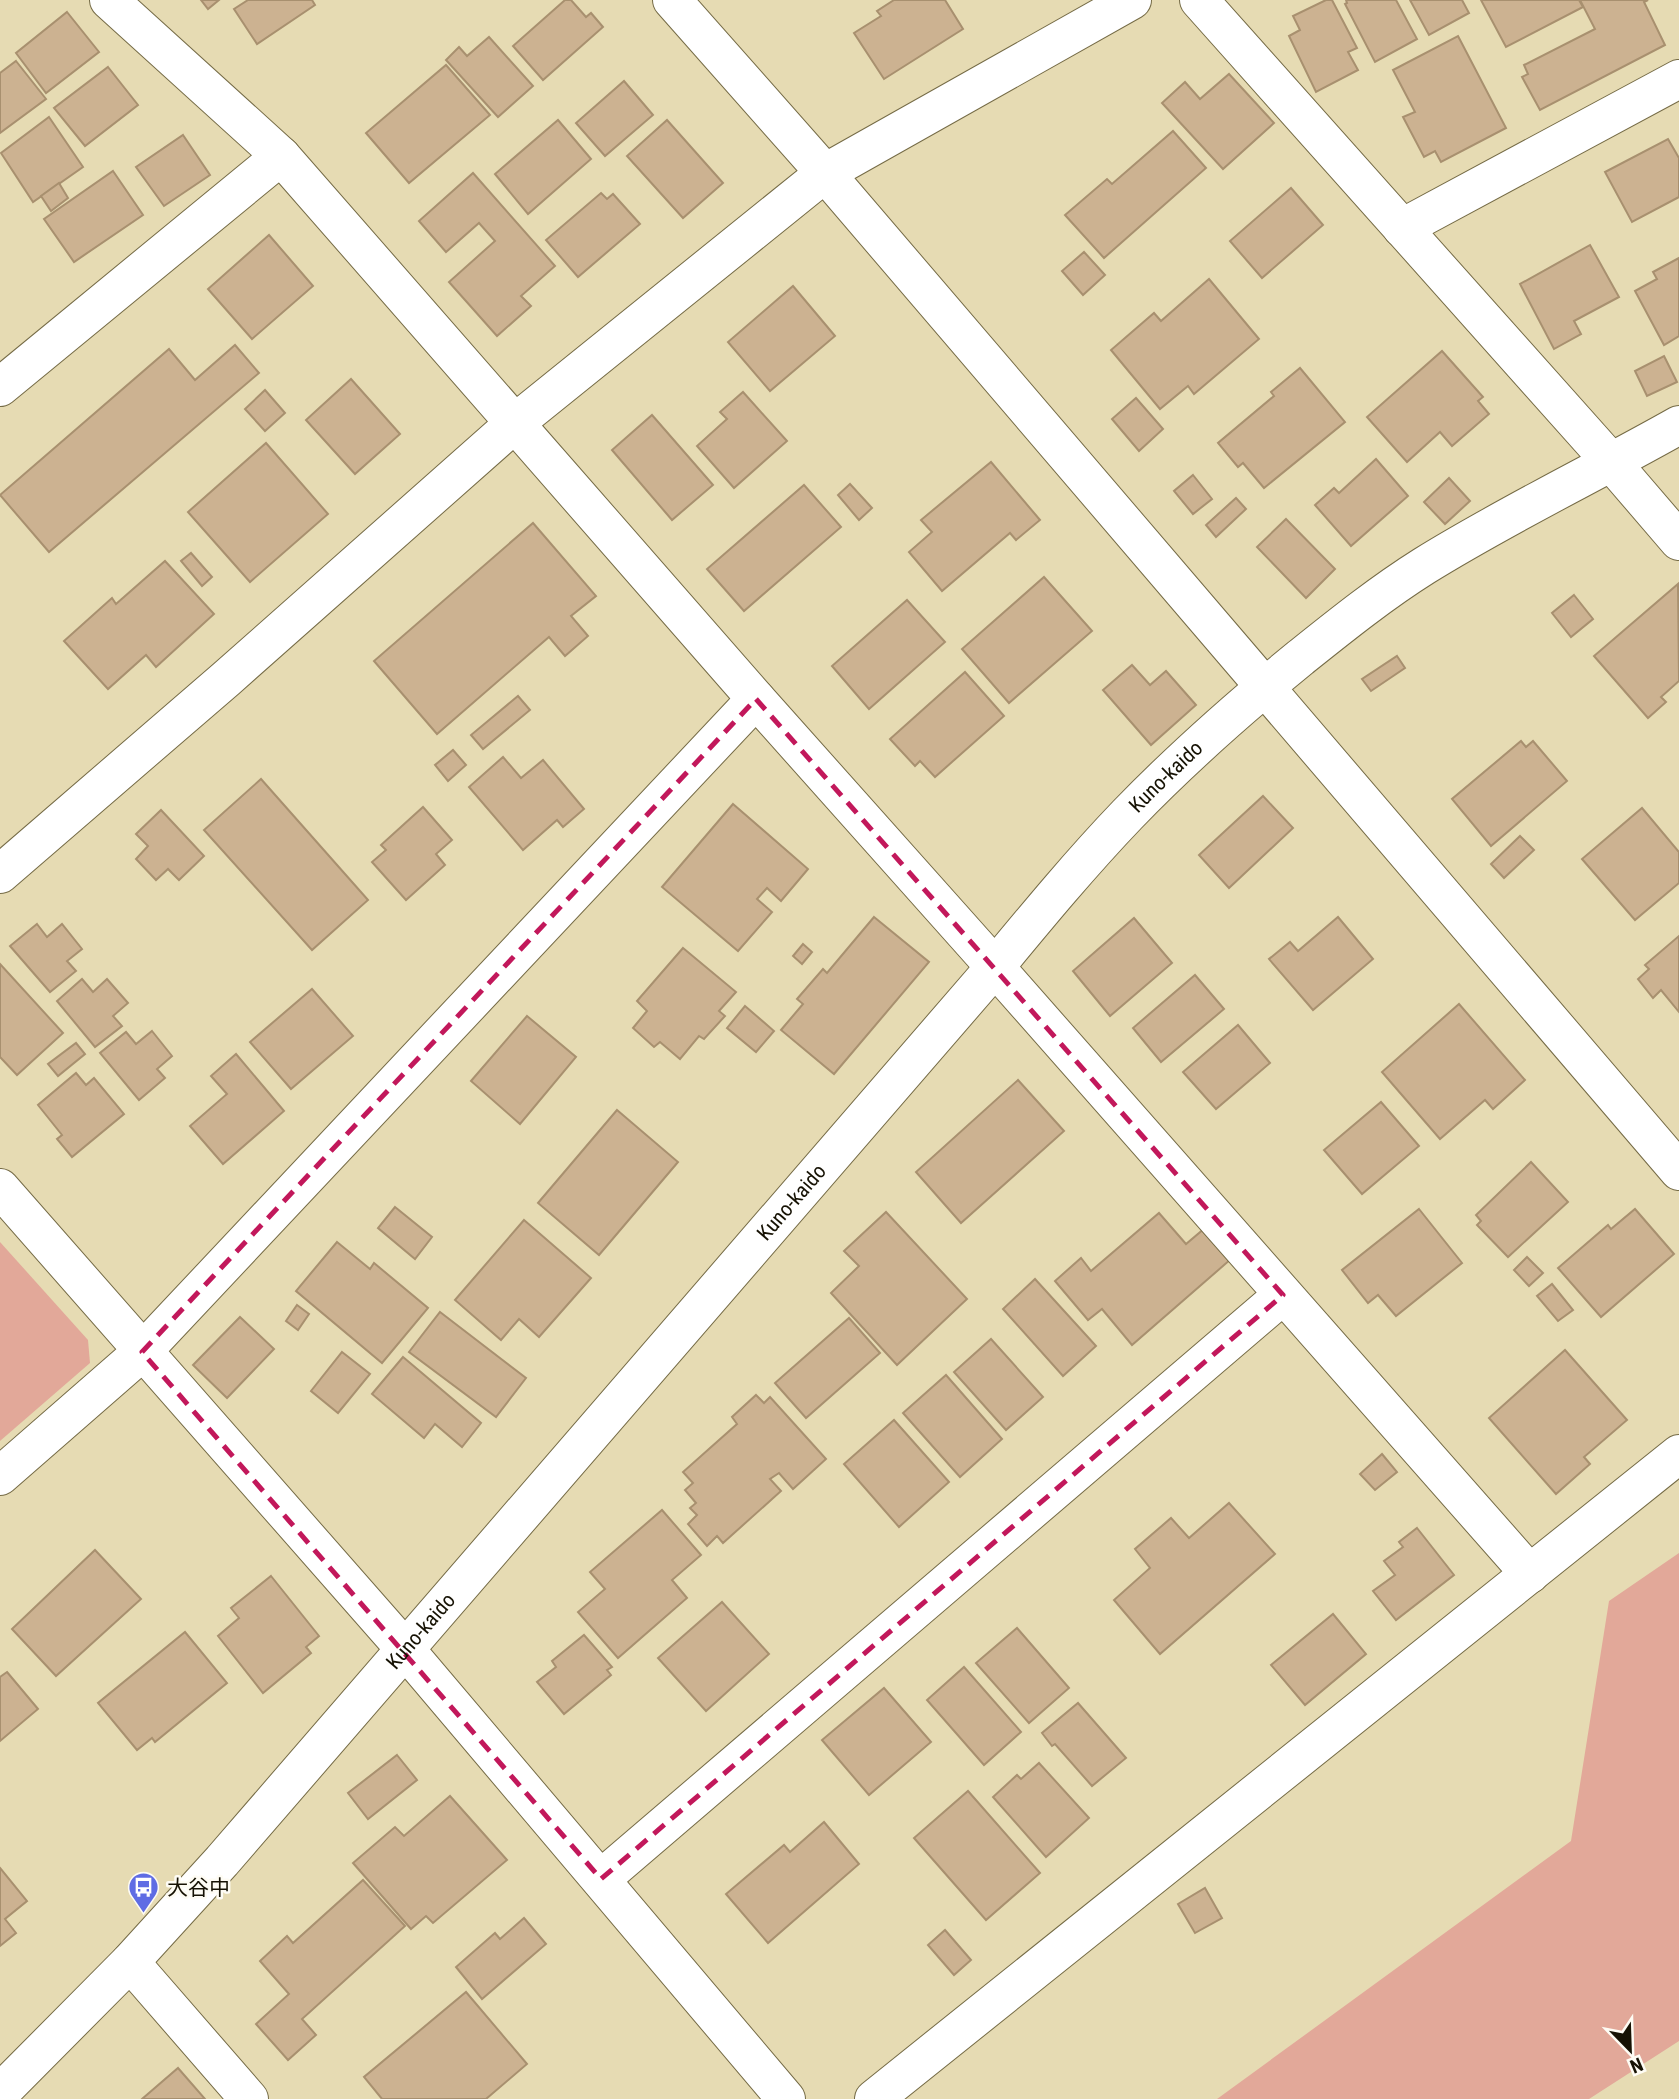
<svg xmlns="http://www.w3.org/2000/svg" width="1679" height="2099" font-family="'Roboto Condensed','Noto Sans JP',sans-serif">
<rect width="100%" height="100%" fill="#e6dbb3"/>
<!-- green -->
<g fill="#e2a899">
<polygon points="0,1242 88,1340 90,1363 0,1441"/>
<polygon points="1679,1553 1679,2041 1589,2099 1217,2099 1571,1841 1609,1601"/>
</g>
<!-- building -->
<g fill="#ccb291" stroke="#a8906f" stroke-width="2">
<polygon points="201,0 219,0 208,9"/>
<polygon points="248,0 312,0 315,5 257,44 234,9"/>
<polygon points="565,0 571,0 586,17 591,13 603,27 543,80 513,46"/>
<polygon points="894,0 945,0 963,29 884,79 854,33 881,16 877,11"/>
<polygon points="1326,0 1332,0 1357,48 1348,52 1358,70 1316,92 1289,36 1300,30 1293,16"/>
<polygon points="1346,0 1396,0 1417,39 1375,62 1345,4 1347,3"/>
<polygon points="1410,0 1462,0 1469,13 1429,35"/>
<polygon points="1481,0 1579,0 1583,7 1506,47"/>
<polygon points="1580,0 1648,0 1644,2 1665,45 1540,110 1522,77 1528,74 1524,65 1595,29"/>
<polygon points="67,12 99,52 46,93 16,53"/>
<polygon points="1458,36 1506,128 1441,162 1435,151 1424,157 1403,117 1415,112 1393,70"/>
<polygon points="489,37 533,86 498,117 446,60 459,47 467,56"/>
<polygon points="16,61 46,99 0,133 0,73"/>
<polygon points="446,65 490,115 409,183 366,133"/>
<polygon points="108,67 138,105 85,146 54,108"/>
<polygon points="1229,74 1274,123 1223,169 1162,103 1185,82 1200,99"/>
<polygon points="624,81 653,115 605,156 576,123"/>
<polygon points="49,117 83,167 33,202 1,153"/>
<polygon points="558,120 591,159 528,214 495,174"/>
<polygon points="667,120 723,183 683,218 627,156"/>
<polygon points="1173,131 1206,168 1104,258 1065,215 1107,179 1112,184"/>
<polygon points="183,135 210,175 164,206 136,167"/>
<polygon points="1668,139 1679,158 1679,197 1632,222 1605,172"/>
<polygon points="113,171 143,215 74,262 44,219"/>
<polygon points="473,173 555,266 521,296 531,306 497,336 449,282 495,241 479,223 446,252 419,221"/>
<polygon points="59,183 68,198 51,211 41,196"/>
<polygon points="1291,188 1323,225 1262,278 1230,241"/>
<polygon points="601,193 607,199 613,194 640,224 578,277 546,240"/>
<polygon points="269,235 313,286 252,339 208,289"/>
<polygon points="1590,245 1619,297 1574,321 1581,334 1554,349 1520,284"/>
<polygon points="1084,252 1105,275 1083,295 1062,271"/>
<polygon points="1679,258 1679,336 1664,345 1635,291 1657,279 1653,272"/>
<polygon points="1209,279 1259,339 1194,394 1188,386 1160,409 1111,350 1154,313 1161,321"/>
<polygon points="793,286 835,336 770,391 728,342"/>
<polygon points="235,345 259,373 49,552 0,495 169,349 195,380"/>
<polygon points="1442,351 1483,397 1478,401 1489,414 1452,446 1440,432 1407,462 1367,417"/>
<polygon points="1664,356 1677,382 1647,396 1635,371"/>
<polygon points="1300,368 1345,422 1264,488 1243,463 1238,467 1218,443 1274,396 1271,392"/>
<polygon points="351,379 400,434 355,474 306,420"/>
<polygon points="265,390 285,413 265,431 245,409"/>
<polygon points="743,392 787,441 734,488 697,446 727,419 720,412"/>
<polygon points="1136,398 1163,429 1139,451 1112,419"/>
<polygon points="652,415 713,485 672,520 612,450"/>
<polygon points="266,443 328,514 250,582 188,512"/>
<polygon points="1376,459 1408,496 1351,546 1315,505 1334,488 1339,493"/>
<polygon points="991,462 1040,520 1016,540 1010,533 942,591 909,552 932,532 921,520"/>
<polygon points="1193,475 1212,499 1193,514 1174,491"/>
<polygon points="1449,478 1470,501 1445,524 1424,502"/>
<polygon points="850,484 872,508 859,520 838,495"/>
<polygon points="804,485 841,527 744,611 707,569"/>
<polygon points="1236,498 1246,509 1216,537 1206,525"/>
<polygon points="1286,519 1335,569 1306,598 1257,547"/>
<polygon points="533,523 596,596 571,616 588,636 565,656 549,637 437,734 374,661"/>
<polygon points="191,553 212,577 202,586 181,561"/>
<polygon points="165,561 214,614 156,667 146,655 108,689 64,641 112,598 116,604"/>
<polygon points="1044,577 1092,631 1009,703 962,649"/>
<polygon points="1678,584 1679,681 1661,697 1666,702 1648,718 1594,656"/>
<polygon points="1574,595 1593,619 1571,637 1552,613"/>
<polygon points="907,600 945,642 869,709 832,666"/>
<polygon points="1397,656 1405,668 1371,691 1362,679"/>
<polygon points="1132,665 1150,685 1166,671 1196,705 1151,745 1103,690"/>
<polygon points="965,672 1004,716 935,777 920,761 915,766 890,739"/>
<polygon points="518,696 530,710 483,749 471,735"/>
<polygon points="1521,741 1526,747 1533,741 1567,781 1491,846 1452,799"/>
<polygon points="453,750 466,765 448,781 435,765"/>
<polygon points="503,757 521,778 543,760 584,809 563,827 557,820 523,850 469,787"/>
<polygon points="261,779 368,900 312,950 204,830"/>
<polygon points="1263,796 1293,828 1229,888 1199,855"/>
<polygon points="733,804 808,869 781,901 767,888 757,899 772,912 738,951 662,887"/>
<polygon points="423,807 452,840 436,854 445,865 406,900 372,862 386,850 381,845"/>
<polygon points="1642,808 1679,852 1679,883 1635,920 1582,859"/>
<polygon points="161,810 204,856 179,880 168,869 156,880 136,859 148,846 136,834"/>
<polygon points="1520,836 1534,850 1504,878 1491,864"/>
<polygon points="874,917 929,962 834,1074 781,1030 803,1004 797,999 823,969 827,973"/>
<polygon points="1338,917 1373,959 1313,1010 1269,959 1290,942 1298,951"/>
<polygon points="1134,918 1172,963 1110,1016 1073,971"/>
<polygon points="37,924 47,937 62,924 82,949 67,961 76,971 50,992 10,946"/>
<polygon points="1679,936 1679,1012 1661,990 1653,998 1638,979 1649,969 1645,965"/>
<polygon points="803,944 812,952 802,964 793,956"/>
<polygon points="683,948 736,992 719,1011 725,1016 704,1039 699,1036 680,1059 660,1042 654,1047 633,1028 647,1011 637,1001"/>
<polygon points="0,964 63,1033 17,1075 0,1057"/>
<polygon points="1195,975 1224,1009 1161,1062 1133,1028"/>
<polygon points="82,979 93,992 107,979 128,1003 113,1016 122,1026 95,1047 57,1001"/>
<polygon points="312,989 353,1036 291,1089 250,1042"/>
<polygon points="1459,1004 1525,1080 1493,1109 1485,1100 1440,1139 1382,1072"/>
<polygon points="745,1006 774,1031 756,1052 727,1028"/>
<polygon points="527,1016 576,1057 520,1124 471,1081"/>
<polygon points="1238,1025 1270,1063 1216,1109 1183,1072"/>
<polygon points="152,1031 172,1056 157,1069 165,1078 139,1100 100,1053 126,1032 136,1044"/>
<polygon points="76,1043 85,1054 58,1076 48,1064"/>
<polygon points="236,1054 284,1111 223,1164 190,1126 227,1094 211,1076"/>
<polygon points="76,1073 86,1085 94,1078 124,1114 72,1157 57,1139 62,1135 38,1105"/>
<polygon points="1018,1080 1064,1131 961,1223 916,1172"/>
<polygon points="1381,1102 1419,1146 1362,1194 1324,1150"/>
<polygon points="617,1110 678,1162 599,1255 538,1203"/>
<polygon points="1531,1162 1568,1202 1508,1257 1477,1225 1481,1221 1476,1215"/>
<polygon points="395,1207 432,1237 415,1259 378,1228"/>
<polygon points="1419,1209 1462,1263 1396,1316 1378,1295 1368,1303 1342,1270"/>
<polygon points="1635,1209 1674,1254 1601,1317 1558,1268 1608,1225 1611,1229"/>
<polygon points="886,1212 967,1299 897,1365 831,1293 859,1266 844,1251"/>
<polygon points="1159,1213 1186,1244 1205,1228 1231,1259 1132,1345 1102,1309 1088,1320 1055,1281 1081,1258 1091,1271"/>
<polygon points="524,1220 591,1278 539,1337 519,1319 501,1340 455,1300"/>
<polygon points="337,1242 370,1269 374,1263 428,1308 382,1363 296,1291"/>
<polygon points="1527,1257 1543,1273 1529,1286 1514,1270"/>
<polygon points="1035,1279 1096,1346 1063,1376 1003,1309"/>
<polygon points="1552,1284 1573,1310 1558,1321 1537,1296"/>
<polygon points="297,1305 309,1314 298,1330 286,1321"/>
<polygon points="440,1312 526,1378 496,1417 409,1352"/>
<polygon points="240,1317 274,1349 227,1398 193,1365"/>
<polygon points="849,1318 880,1353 806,1418 775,1383"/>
<polygon points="991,1339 1043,1397 1006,1430 954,1372"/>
<polygon points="1565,1350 1627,1420 1584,1457 1590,1464 1556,1494 1489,1418"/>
<polygon points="342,1352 370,1374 338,1413 311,1391"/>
<polygon points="403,1357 481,1423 462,1447 435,1424 424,1438 372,1394"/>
<polygon points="946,1375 1002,1439 960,1477 903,1413"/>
<polygon points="756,1395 764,1403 770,1397 826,1459 793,1489 779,1473 770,1479 781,1491 723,1543 717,1536 707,1546 688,1524 697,1515 690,1508 696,1503 685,1490 693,1483 683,1472 737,1424 732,1417"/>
<polygon points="894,1420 949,1482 899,1527 844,1464"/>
<polygon points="1382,1454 1397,1472 1375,1490 1360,1474"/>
<polygon points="1229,1503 1275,1554 1160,1654 1114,1600 1150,1568 1135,1549 1171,1518 1189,1538"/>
<polygon points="662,1510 701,1555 672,1580 687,1598 618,1658 578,1612 605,1589 590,1572"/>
<polygon points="1417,1528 1454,1575 1396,1620 1373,1591 1395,1575 1384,1561 1403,1547 1399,1542"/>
<polygon points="95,1550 141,1599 56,1676 12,1629"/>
<polygon points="271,1576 319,1636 306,1647 311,1653 263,1693 218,1636 239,1618 231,1608"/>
<polygon points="722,1602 769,1654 706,1711 658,1658"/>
<polygon points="1333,1614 1366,1654 1305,1705 1271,1665"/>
<polygon points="1017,1628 1069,1688 1029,1723 976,1663"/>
<polygon points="185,1632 227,1683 155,1742 152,1738 137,1750 98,1703"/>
<polygon points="584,1635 612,1667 607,1670 611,1675 564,1714 537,1682 556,1667 552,1661"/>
<polygon points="964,1667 1021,1732 984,1765 927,1700"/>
<polygon points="7,1672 38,1709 0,1741 0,1677"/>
<polygon points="884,1688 931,1742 869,1795 822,1740"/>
<polygon points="1078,1703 1126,1758 1092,1786 1055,1744 1052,1746 1042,1733"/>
<polygon points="397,1755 417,1780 368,1819 348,1793"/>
<polygon points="1039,1763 1089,1818 1046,1857 993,1797 1017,1775 1021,1779"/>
<polygon points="968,1791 1040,1873 986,1920 914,1838"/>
<polygon points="450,1796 507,1860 433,1923 426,1916 411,1929 353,1863 395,1827 404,1836"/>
<polygon points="824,1822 859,1864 768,1943 726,1894 784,1845 790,1852"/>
<polygon points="0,1868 27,1901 5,1919 16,1933 0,1946"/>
<polygon points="363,1880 405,1926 302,2019 316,2035 288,2060 256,2024 289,1994 260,1961 287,1936 293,1943"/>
<polygon points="1205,1888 1222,1918 1195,1933 1178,1904"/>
<polygon points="524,1918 546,1944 482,1999 456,1967 495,1933 500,1939"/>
<polygon points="945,1930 971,1960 954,1975 928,1945"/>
<polygon points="466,1992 527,2064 486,2099 382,2099 364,2077"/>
<polygon points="178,2068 205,2099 142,2099"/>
</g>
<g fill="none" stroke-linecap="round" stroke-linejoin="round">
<defs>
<g id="minor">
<polyline points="109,0 281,156 756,699 995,967 1530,1574"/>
<polyline points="672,0 825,173 1679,1171"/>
<polyline points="1199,0 1612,463 1679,541"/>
<polyline points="1402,228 1679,79"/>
<polyline points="0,387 281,156"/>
<polyline points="0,1188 405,1649 786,2099"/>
<polyline points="0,1476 142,1352 756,699"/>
<polyline points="601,1879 1283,1295"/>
<polyline points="130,1962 249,2099"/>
<polyline points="874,2099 1679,1454"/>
</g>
<g id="tertiary">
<polyline points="0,874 226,679 515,423 825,173 1132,0"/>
<path id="s1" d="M0 2093 130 1962 222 1861 995 967C1038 915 1081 863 1127 815 1181 759 1240 707 1300 658 1340 626 1381 593 1424 566 1506 515 1594 473 1679 425"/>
</g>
</defs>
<!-- minor casing -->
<use href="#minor" stroke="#756b46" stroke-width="40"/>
<!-- tertiary casing -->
<use href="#tertiary" stroke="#756b46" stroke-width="40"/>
<!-- minor -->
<use href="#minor" stroke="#fff" stroke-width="38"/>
<!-- tertiary -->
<use href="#tertiary" stroke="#fff" stroke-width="38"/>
</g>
<!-- marked area -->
<path fill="none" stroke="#c2185b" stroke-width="5" stroke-dasharray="14 9" stroke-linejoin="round" d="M756 699 1283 1295 601 1879 142 1352Z"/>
<!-- icons -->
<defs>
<symbol id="bus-pin" viewBox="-11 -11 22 30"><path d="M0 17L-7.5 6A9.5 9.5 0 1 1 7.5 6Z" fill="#5f6ce4" stroke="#fefcf4"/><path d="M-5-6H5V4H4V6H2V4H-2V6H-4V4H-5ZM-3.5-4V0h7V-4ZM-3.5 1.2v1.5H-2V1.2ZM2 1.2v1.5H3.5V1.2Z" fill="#fff"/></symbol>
</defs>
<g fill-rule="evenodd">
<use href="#bus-pin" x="126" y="1870" width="35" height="47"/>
</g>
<g text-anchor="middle" stroke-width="5" stroke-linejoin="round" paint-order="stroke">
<!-- street labels -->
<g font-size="21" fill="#161204" stroke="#fefcf4">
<text dy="7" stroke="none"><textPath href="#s1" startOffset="1759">Kuno-kaido</textPath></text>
<text dy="7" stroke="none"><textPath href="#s1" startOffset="1192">Kuno-kaido</textPath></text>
<text dy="7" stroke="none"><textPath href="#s1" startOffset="625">Kuno-kaido</textPath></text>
</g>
<!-- poi labels -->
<g font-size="21" fill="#161204" stroke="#fefcf4" text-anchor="start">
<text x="167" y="1895">大谷中</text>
</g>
</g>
<!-- north arrow -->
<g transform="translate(1630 2050) rotate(157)" stroke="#fefcf4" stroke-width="5" paint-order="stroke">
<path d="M0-5L12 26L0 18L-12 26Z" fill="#161204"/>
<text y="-10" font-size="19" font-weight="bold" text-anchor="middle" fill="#161204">N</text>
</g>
</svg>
